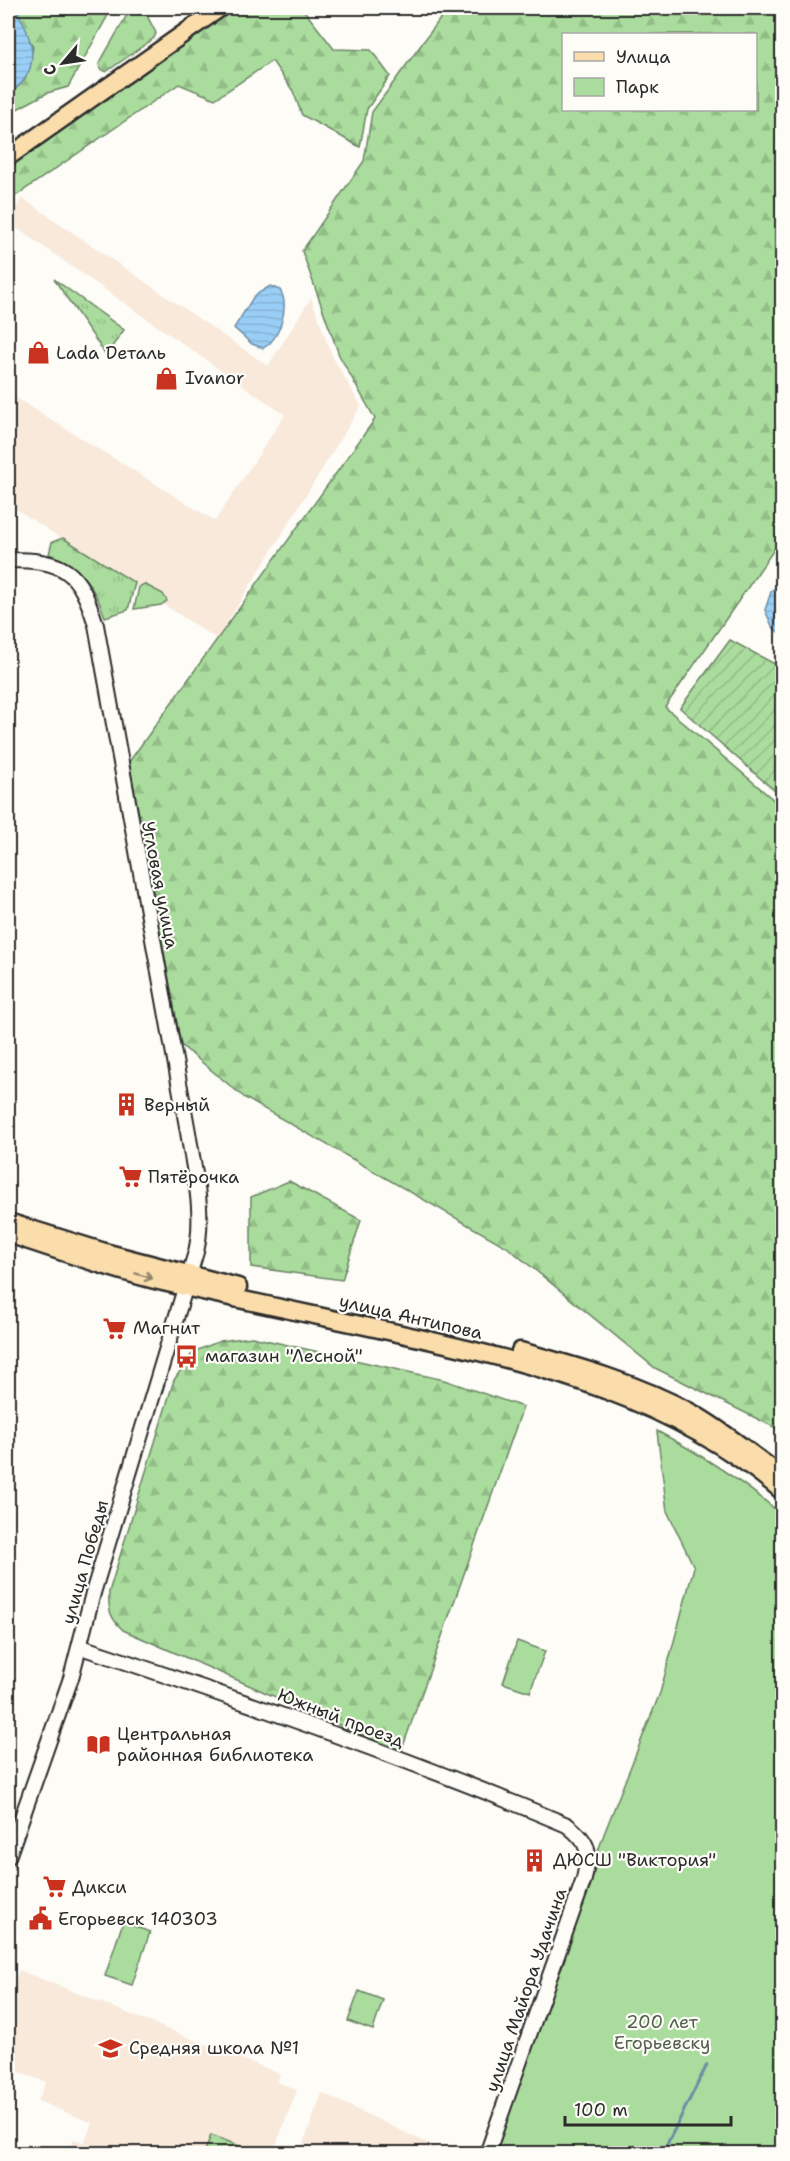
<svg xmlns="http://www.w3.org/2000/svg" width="790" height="2161" font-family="'Shantell Sans',sans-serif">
<defs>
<pattern id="grass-tufts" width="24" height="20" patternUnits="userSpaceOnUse" patternTransform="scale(1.5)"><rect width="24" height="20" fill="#aadc9d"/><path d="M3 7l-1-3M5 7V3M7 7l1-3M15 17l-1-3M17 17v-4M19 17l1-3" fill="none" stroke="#92bd87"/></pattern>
<pattern id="forest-firs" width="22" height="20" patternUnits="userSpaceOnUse" patternTransform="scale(1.5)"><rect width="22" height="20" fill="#aadc9d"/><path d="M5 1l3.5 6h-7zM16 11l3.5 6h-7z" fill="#92bd87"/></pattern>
<pattern id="garden-furrows" width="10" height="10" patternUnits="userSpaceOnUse" patternTransform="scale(1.5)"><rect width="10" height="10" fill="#aadc9d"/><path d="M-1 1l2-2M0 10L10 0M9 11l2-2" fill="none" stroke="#92bd87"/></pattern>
<pattern id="water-rules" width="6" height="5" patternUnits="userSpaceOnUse" patternTransform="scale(1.5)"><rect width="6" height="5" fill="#99cff7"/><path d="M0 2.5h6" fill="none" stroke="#84b2d4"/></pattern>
</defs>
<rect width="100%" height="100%" fill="#fdfcf7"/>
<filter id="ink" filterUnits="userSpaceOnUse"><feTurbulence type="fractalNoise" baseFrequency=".0167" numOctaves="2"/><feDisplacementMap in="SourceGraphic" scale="12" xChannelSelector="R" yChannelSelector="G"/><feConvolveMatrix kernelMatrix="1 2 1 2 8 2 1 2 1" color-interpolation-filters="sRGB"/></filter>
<g filter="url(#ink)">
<!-- built -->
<g fill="#f8e9db">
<polygon points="22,198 268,366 311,298 333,358 361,406 217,639 8,504 8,393 215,521 285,415 8,222"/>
<polygon points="19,1970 280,2074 277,2082 297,2090 273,2153 68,2153 74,2139 84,2143 92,2123 38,2101 46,2082 8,2068 8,2001"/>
<polygon points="322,2093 448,2153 300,2153"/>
</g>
<!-- grass -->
<g fill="url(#grass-tufts)" stroke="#6a8464" stroke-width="1.5">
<polygon points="54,279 124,330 106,355"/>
<path d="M63 538 135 583 128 610 105 617C95 587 80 565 49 554L52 542Z"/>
<polygon points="144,584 163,594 167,601 161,605 134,609 139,587"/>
</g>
<!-- forest -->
<g fill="url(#forest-firs)" stroke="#6a8464" stroke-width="1.5" fill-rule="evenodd">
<polygon points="14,8 54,10 112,8 68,87 47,93 8,114 8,95 25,79 33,47"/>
<polygon points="131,8 143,8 156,33 154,38 106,72 100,69 99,64"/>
<polygon points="234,8 302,8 334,49 371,50 390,76 367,109 360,147 302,115 293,91 272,61 215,99 179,84 8,201 8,167"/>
<path d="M448 8H782V538L665 707 782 807V1431L655 1368 507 1247 245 1098 181 1045 129 762 375 419 339 355 302 251 364 161 372 112ZM756 34V110H564V34Z"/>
<polygon points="289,1181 361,1220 342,1280 251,1267 251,1197"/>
<path d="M252 1337 444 1380 523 1407 401 1752 123 1630C110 1618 108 1610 109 1592L174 1380 193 1352 220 1341Z"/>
</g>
<!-- park -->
<g fill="#aadc9d" stroke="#6a8464" stroke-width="1.5">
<path d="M657 1431C702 1455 744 1482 782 1515V2153L492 2154 604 1834 660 1693 694 1567 667 1511Z"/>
<polygon points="517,1641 545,1651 530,1692 503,1683"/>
<polygon points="123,1922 150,1932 132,1985 105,1976"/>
<polygon points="359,1991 383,2000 373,2030 348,2021"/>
<polygon points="211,2135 250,2150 249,2153 204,2153"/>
</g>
<!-- garden -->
<polygon fill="url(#garden-furrows)" stroke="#6a8464" stroke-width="1.5" points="730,640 782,668 782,797 680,708"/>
<!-- water -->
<g fill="url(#water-rules)" stroke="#6d8da5" stroke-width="1.5">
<path d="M8 8 17 10C34 42 43 71 8 95Z"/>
<path d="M270 286 280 290C290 306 280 339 263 348L252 344 234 328 254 296Z"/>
<polygon points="782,580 782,636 772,626 765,610 771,592"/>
</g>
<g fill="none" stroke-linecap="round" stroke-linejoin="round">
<!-- stream -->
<polyline stroke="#6d8da5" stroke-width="3" points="662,2154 707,2065"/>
<defs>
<g id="minor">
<path d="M8 560C64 560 79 569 96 625L188 1132C194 1171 205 1213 196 1252L93 1593 71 1678 8 1857"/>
<path d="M81 1647C245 1701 408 1758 567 1825 591 1844 590 1851 584 1879L487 2154"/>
</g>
<g id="major">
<polyline points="8,157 220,8"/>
<polyline points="8,1222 108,1253 238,1287"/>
<path d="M8 1234C59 1250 111 1270 163 1282 244 1301 325 1317 406 1335 541 1365 675 1399 782 1491"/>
<path d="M520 1351C579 1367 639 1384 692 1413 724 1431 752 1455 782 1476"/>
</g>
</defs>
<!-- minor casing -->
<use href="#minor" stroke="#2b2b2b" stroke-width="18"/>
<!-- major casing -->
<use href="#major" stroke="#2b2b2b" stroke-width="21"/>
<!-- minor -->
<use href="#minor" stroke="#fdfcf7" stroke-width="14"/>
<!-- major -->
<use href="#major" stroke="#faddab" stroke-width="16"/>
</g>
<!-- one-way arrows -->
<defs><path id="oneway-shaft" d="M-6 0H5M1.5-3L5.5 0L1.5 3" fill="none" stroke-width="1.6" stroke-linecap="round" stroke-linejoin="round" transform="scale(1.5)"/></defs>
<use stroke="#92846b" href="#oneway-shaft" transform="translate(144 1276) rotate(17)"/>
</g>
<!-- icons -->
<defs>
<symbol id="shop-bare" viewBox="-9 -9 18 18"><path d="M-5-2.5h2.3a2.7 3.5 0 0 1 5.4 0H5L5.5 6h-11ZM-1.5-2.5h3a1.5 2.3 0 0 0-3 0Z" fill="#c8321e" stroke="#fdfcf7" stroke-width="2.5" paint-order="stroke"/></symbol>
<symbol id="building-bare" viewBox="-9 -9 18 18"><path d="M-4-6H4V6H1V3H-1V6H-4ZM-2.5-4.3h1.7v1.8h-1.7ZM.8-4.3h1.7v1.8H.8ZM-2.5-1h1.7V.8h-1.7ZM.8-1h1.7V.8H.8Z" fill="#c8321e" stroke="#fdfcf7" stroke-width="2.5" paint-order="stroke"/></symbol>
<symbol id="supermarket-bare" viewBox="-9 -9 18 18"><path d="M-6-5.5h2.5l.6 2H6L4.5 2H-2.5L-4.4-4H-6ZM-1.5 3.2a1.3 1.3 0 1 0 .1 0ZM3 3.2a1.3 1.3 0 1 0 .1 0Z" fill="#c8321e" stroke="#fdfcf7" stroke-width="2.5" paint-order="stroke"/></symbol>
<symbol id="bus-bare" viewBox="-9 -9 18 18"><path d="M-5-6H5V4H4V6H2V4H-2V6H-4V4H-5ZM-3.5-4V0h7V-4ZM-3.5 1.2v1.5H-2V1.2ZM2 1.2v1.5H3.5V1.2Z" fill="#c8321e" stroke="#fdfcf7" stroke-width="2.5" paint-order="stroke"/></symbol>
<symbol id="library-bare" viewBox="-9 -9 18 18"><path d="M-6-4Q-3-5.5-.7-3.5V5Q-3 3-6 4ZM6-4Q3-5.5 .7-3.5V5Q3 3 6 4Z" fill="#c8321e" stroke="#fdfcf7" stroke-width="2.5" paint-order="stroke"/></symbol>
<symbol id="civic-bare" viewBox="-9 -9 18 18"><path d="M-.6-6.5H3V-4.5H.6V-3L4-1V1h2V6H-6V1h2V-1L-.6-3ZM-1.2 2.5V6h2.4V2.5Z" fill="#c8321e" stroke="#fdfcf7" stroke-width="2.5" paint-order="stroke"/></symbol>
<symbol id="school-bare" viewBox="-9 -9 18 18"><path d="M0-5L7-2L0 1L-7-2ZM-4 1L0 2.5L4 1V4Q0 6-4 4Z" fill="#c8321e" stroke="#fdfcf7" stroke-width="2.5" paint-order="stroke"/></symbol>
</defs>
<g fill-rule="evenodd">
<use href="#shop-bare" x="22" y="336" width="33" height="33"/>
<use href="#shop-bare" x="150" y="362" width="33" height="33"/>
<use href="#building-bare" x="110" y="1088" width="33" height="33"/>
<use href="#supermarket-bare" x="114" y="1160" width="33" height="33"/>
<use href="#supermarket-bare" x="98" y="1312" width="33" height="33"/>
<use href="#bus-bare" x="170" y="1340" width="33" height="33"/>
<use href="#library-bare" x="82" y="1728" width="33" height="33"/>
<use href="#building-bare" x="518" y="1844" width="33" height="33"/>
<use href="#supermarket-bare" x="38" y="1870" width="33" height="33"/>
<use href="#civic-bare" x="24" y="1902" width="33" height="33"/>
<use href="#school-bare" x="94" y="2032" width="33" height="33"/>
</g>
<g text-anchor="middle" stroke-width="4.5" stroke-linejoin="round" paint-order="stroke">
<!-- poi labels -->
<g font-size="18" fill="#2b2b2b" stroke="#fdfcf7" text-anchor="start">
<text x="56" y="359">Lada Dеталь</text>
<text x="185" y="384">Ivanor</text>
<text x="144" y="1111">Верный</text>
<text x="148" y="1183">Пятёрочка</text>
<text x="133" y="1334">Магнит</text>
<text x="205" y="1362">магазин "Лесной"</text>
<text x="117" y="1740">Центральная<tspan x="117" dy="21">районная библиотека</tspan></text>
<text x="553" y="1866">ДЮСШ "Виктория"</text>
<text x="72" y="1893">Дикси</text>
<text x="58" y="1925">Егорьевск 140303</text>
<text x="129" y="2054">Средняя школа №1</text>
</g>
<!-- street labels -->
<g font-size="18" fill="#2b2b2b" stroke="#fdfcf7">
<text transform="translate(160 885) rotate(79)" y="6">Угловая улица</text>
<text transform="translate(411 1317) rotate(13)" y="6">улица Антипова</text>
<text transform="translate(85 1562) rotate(-74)" y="6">улица Победы</text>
<text transform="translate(341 1718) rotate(21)" y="6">Южный проезд</text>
<text transform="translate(526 1990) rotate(-71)" y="6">улица Майора Удачина</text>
</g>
<!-- park labels -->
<g font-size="18" fill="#51604d" stroke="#fdfcf7">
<text x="662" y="2028">200 лет<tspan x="662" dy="21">Егорьевску</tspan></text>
</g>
</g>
<!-- margin -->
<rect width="790" height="2161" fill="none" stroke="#fdfcf7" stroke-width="30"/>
<rect x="15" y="15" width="760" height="2131" fill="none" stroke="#2b2b2b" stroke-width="2" filter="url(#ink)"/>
<!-- legend -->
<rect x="562" y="33" width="195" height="78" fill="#fdfcf7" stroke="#a9a8a5" stroke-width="1.5"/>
<rect x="574" y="52" width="30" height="9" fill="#faddab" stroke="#a9a8a5" stroke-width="1.5"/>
<text x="616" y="63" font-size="18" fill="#2b2b2b">Улица</text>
<rect x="574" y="78" width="30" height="18" fill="#aadc9d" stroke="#a9a8a5" stroke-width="1.5"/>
<text x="616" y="93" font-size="18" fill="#2b2b2b">Парк</text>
<!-- north arrow -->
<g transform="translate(63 63) rotate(241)" stroke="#fdfcf7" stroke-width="4.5" paint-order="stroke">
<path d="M0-4.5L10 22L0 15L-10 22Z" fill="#2b2b2b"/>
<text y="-9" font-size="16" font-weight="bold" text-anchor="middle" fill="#2b2b2b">С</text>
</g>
<!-- scale -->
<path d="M565 2116v9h166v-9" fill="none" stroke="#2b2b2b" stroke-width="3"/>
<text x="574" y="2116" font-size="18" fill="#2b2b2b" stroke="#fdfcf7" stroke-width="4.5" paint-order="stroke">100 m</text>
</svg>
